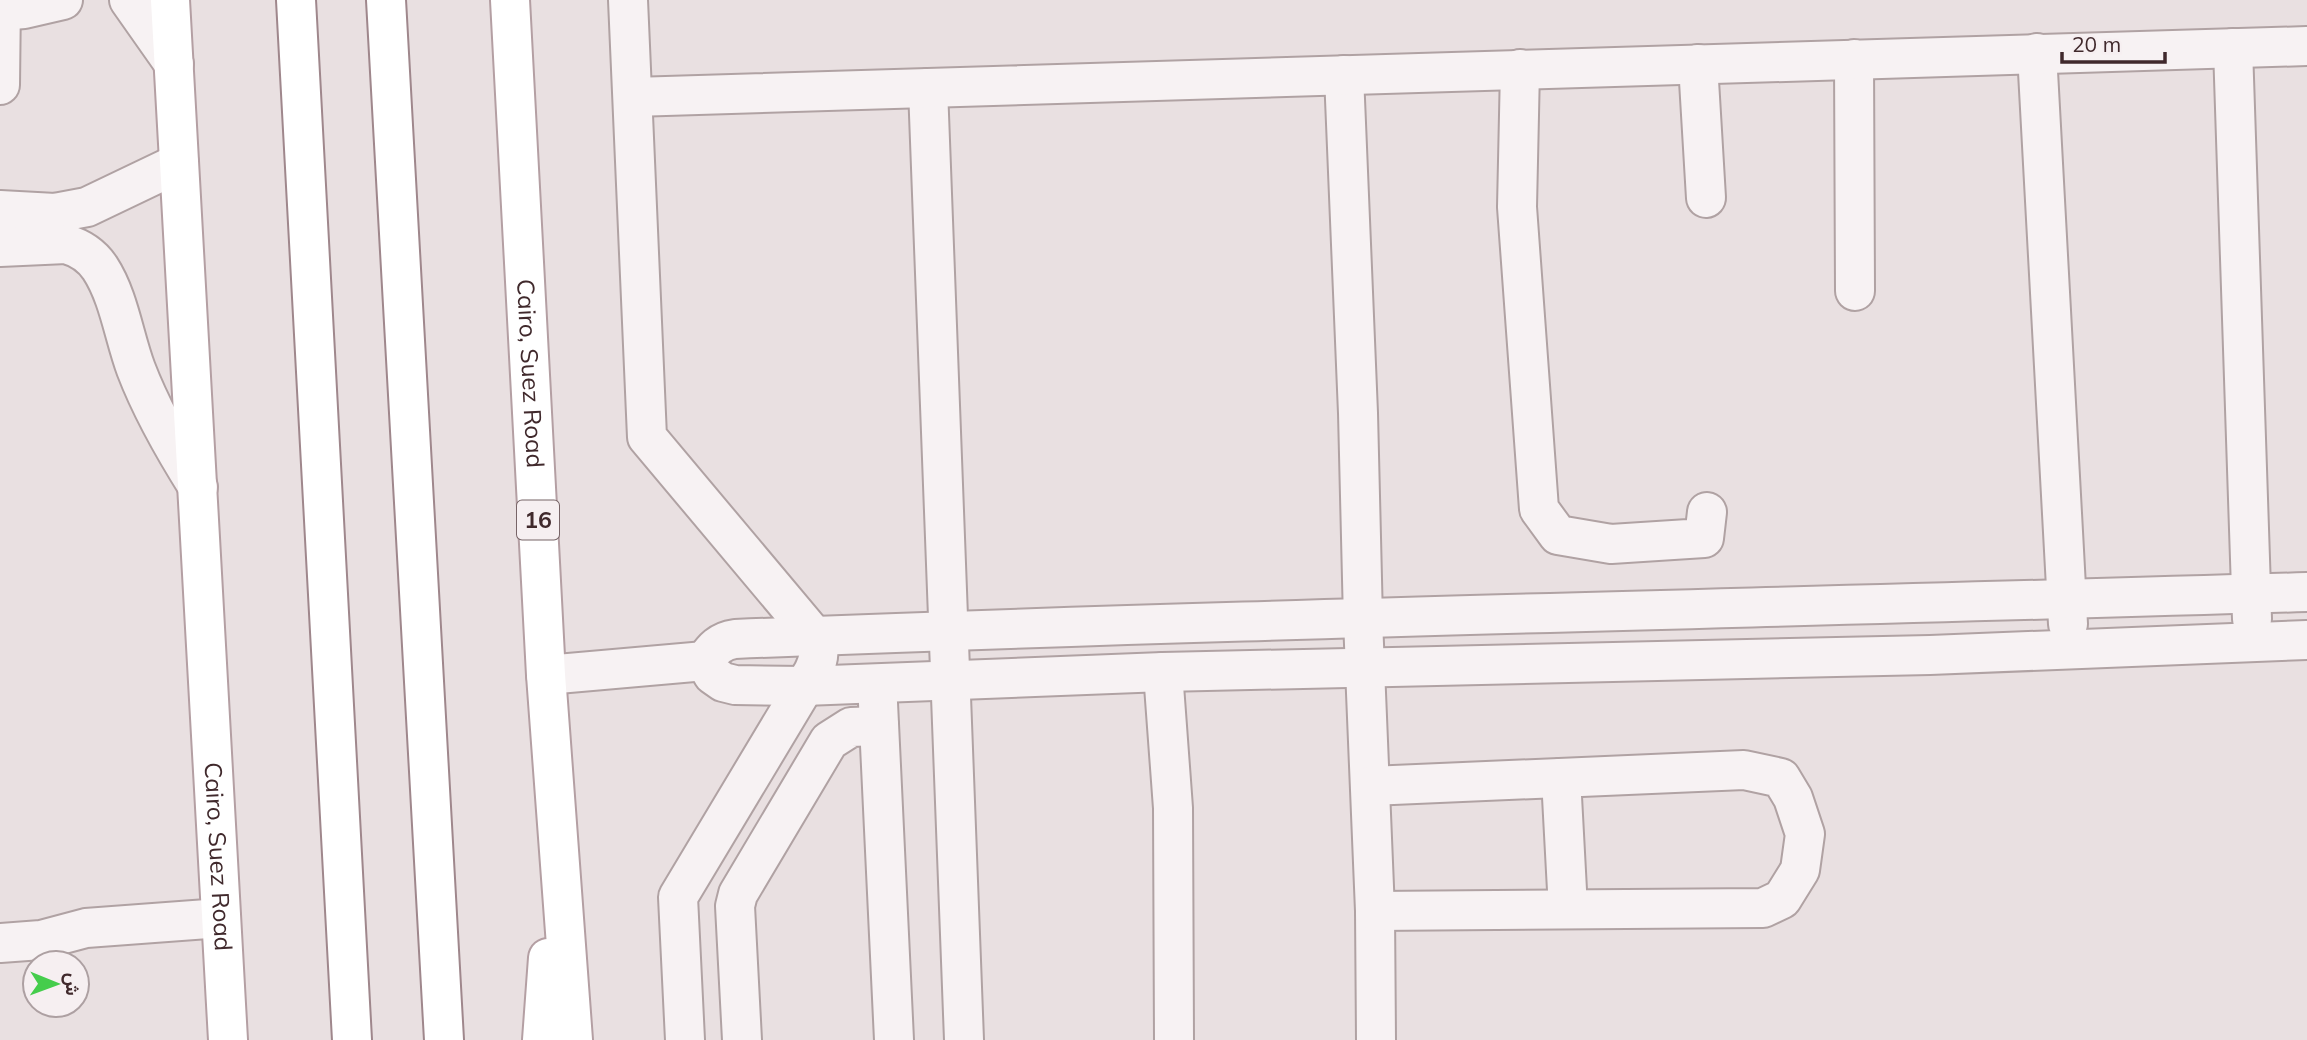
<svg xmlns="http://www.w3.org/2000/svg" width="2307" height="1040" font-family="Mulish,Vazirmatn,sans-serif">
<rect width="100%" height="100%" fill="#e9e0e1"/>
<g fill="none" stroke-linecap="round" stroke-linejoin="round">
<defs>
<g id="minor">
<polyline points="129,0 174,64"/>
<path d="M628 0 647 437 814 636C820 650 820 657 813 672L678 897 685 1040"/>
<polyline points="0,11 24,9 63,0"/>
<polyline points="2233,48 2252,619"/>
<polyline points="2037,53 2068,624"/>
<polyline points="1854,59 1855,291"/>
<polyline points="1698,64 1706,198"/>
<polyline points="1520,69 1517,207 1539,509 1558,535 1611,544 1704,538 1707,512"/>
<polyline points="1344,75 1358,413 1363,620 1375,911 1376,1040"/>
<polyline points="0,85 1,0"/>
<polyline points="928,88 964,1040"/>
<polyline points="633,97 2307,46"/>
<polyline points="0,210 55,213 87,207 179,163"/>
<path d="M0 247 66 244C80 248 92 256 100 268 119 297 124 337 136 369 152 411 174 449 198 487"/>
<polyline points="705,661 713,675 723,682 735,685 804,686 1163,672 1930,655 2307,640"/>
<path d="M705 661C713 649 720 641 735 639 1259 618 1783 608 2307 592"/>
<polyline points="1163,672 1173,808 1174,1040"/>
<polyline points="546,675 705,661"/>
<polyline points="878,703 894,1040"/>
<polyline points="1561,778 1568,909"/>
<polyline points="1370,786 1744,770 1781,778 1793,798 1805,834 1800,870 1782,899 1763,908 1375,911"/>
<polyline points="0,943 41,940 86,928 221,918"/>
<polyline points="742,1040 735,906 738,894 829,741 851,727 879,726"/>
</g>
<g id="major">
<path id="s1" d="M170 0 228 1040"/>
<path id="s2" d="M510 0 546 675 573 1040"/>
<polyline points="542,1040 548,958"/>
</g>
<g id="highway">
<polyline points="296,0 352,1040"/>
<polyline points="386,0 444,1040"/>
</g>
</defs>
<!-- minor casing -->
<use href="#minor" stroke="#b0a2a3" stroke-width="42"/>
<!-- major casing -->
<use href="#major" stroke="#b49fa3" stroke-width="42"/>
<!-- highway casing -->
<use href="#highway" stroke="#9f878c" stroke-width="42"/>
<!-- minor -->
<use href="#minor" stroke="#f7f2f3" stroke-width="38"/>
<!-- major -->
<use href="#major" stroke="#fff" stroke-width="38"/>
<!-- highway -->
<use href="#highway" stroke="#fff" stroke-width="38"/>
</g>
<g text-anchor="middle" stroke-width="6" stroke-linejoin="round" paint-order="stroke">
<!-- shield labels -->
<rect fill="#f6eff1" stroke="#776467" stroke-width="2" x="517" y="500.5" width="42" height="39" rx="5"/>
<g font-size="23" font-weight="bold" fill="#40292c">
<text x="538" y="528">16</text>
</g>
<!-- street labels -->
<g font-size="24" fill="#40292c" stroke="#f6eff1">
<text dy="8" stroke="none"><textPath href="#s2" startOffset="374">Cairo, Suez Road</textPath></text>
<text dy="8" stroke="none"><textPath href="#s1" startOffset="858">Cairo, Suez Road</textPath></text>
</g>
</g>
<!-- north arrow -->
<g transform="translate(56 984) rotate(91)"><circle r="33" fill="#f6eff1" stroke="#ada0a2" stroke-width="2"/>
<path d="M0-5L12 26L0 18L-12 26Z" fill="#45cd4c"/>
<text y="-10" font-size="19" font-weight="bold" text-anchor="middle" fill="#40292c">ش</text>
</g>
<!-- scale -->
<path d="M2062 52v10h103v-10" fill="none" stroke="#40292c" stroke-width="3.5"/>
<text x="2072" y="52" font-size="21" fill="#40292c" stroke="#f6eff1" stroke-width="5" paint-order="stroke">20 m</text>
</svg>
